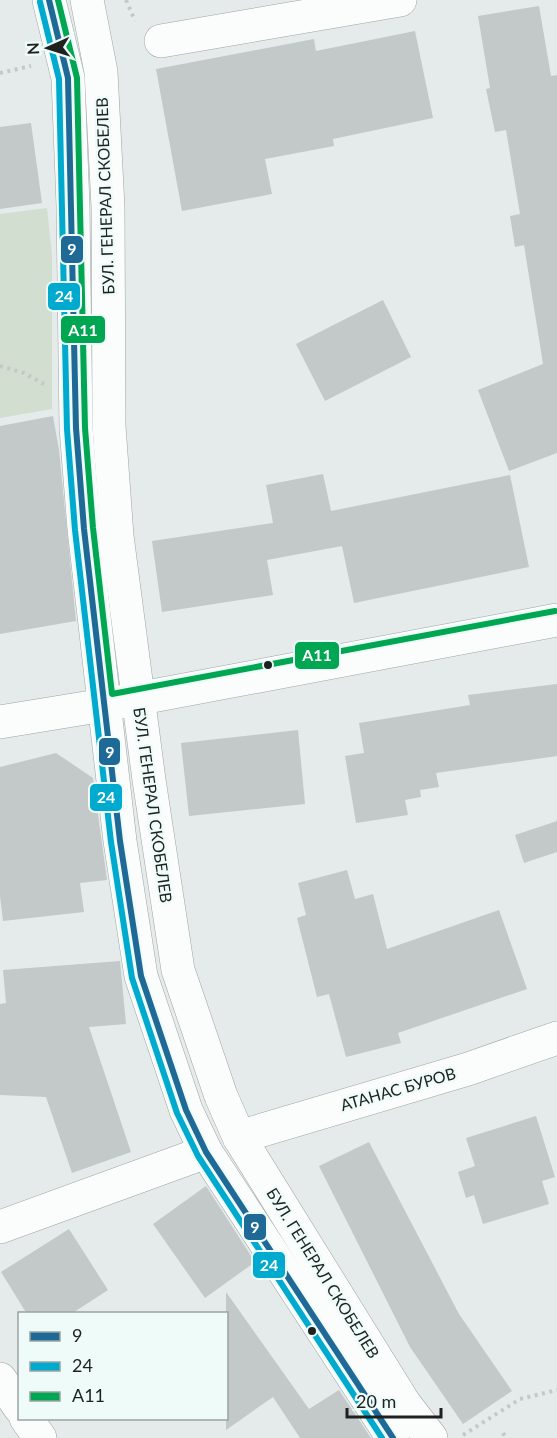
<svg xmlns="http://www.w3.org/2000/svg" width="557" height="1438" font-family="Lato,sans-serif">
<rect width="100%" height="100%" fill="#e4ebea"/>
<!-- green -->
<polygon fill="#d1ded0" points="47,208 52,255 52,409 0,418 0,214"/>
<!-- building -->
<g fill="#c3c8c8">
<polygon points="539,6 551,76 557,75 557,453 509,471 478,390 543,364 524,245 515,247 510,216 520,214 506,130 495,132 486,89 490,88 478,16"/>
<polygon points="415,31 433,118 333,139 334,146 265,159 272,194 182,211 156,69 314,39 316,51"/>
<polygon points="31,123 42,203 0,209 0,127"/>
<polygon points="383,300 411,357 325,401 296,344"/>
<polygon points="53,416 59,450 76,621 0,634 0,426"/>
<polygon points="323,474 331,511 510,475 529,567 354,603 342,546 267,560 273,595 162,612 152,541 273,523 266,485"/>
<polygon points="557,684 557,756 436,773 439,787 420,790 421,797 405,800 408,815 356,823 345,756 364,753 359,723 470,705 468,695"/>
<polygon points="298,730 305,804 189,816 181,743"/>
<polygon points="56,753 93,778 107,880 80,883 84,912 3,921 0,896 0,767"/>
<polygon points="557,821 557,852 524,863 515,835"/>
<polygon points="347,870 355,899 373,894 387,949 499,910 527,989 398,1033 401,1043 346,1057 329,994 317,997 297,918 306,915 298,883"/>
<polygon points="120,961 126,1024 89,1027 131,1152 72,1173 46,1097 0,1095 0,1004 6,1003 3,970"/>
<polygon points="536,1116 555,1177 542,1181 549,1204 483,1224 474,1195 466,1198 458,1172 475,1166 466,1138"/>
<polygon points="369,1142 459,1314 512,1391 463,1424 410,1347 319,1166"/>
<polygon points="206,1186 255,1262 205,1298 153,1224"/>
<polygon points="69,1229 108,1290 71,1314 27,1314 1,1272"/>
<polygon points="226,1292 309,1409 339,1390 371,1438 300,1438 273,1397 226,1430"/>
</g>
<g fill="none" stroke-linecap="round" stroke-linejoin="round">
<defs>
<g id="minor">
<polyline points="161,41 400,0"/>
<polyline points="239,1137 468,1069 557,1038"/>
<polyline points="0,1227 206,1152"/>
<polyline points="0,1379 20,1408"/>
<polyline points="26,1418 40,1438"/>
</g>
<g id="major">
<polyline points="49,0 68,78 73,205 76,428 84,529 120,841 141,976 186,1110 206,1152 393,1438"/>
<polyline points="87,0 101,72 108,207 109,426 117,536 149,780 178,970 221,1096 239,1137 404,1403 431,1438"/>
<polyline points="0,722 104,705 557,620"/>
</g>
</defs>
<!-- minor casing -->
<use href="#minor" stroke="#9fa4a3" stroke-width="34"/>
<!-- major casing -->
<use href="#major" stroke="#9fa4a3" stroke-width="34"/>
<!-- path -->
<g stroke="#c6c8c7" stroke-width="4" stroke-dasharray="3 4.5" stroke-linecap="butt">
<polyline points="126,0 135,21"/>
<polyline points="0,73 31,66"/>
<polyline points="0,366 24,373 44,384"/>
<polyline points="503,1433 506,1438"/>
<polyline points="463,1435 520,1399 557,1390"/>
</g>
<!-- minor -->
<use href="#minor" stroke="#fbfcfc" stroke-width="33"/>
<!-- major -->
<use href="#major" stroke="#fbfcfc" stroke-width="33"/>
<defs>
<polyline id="bus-1" points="49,0 68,78 76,428 84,529 120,841 141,976 186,1110 206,1152 393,1438"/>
<polyline id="bus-2" points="40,2 59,79 67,429 75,530 111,842 132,978 177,1113 198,1156 382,1438"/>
<polyline id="bus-3" points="58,0 77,78 85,428 93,528 112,694 555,611"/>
</defs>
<!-- bus-1 casing -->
<use href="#bus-1" stroke="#eefbf8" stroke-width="10"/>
<!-- bus-2 casing -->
<use href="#bus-2" stroke="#eefbf8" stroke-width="10"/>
<!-- bus-3 casing -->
<use href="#bus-3" stroke="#eefbf8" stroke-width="10"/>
<!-- bus-1 -->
<use href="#bus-1" stroke="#1f6997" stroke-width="6"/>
<!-- bus-2 -->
<use href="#bus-2" stroke="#00a9ce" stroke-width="6"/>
<!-- bus-3 -->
<use href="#bus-3" stroke="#00a651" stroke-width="6"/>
</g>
<!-- markers -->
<g fill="#1d2221" stroke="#eefbf8" stroke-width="2">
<circle cx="268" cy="665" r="5"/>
<circle cx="312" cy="1331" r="5"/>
</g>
<g text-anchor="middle" stroke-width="4.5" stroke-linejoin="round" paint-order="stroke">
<!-- street labels -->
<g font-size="16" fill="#1d2221" stroke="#eefbf8">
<text transform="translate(105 196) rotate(-92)" y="6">БУЛ. ГЕНЕРАЛ СКОБЕЛЕВ</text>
<text transform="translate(153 805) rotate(82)" y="6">БУЛ. ГЕНЕРАЛ СКОБЕЛЕВ</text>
<text transform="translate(398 1089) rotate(-16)" y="6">АТАНАС БУРОВ</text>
<text transform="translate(323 1273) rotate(58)" y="6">БУЛ. ГЕНЕРАЛ СКОБЕЛЕВ</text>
</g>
</g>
<g stroke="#eefbf8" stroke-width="2">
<rect x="60" y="235" width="24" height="29" rx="6" fill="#1f6997"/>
<rect x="47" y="282" width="34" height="29" rx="6" fill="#00a9ce"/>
<rect x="60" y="315" width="46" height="29" rx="6" fill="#00a651"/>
<rect x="294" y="641" width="46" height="29" rx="6" fill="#00a651"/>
<rect x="98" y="737" width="23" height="29" rx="6" fill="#1f6997"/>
<rect x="89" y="783" width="34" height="29" rx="6" fill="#00a9ce"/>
<rect x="243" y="1213" width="24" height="28" rx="6" fill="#1f6997"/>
<rect x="252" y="1251" width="34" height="28" rx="6" fill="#00a9ce"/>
</g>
<g font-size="16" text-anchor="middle" font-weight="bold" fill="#fff">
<text x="72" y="255">9</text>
<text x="64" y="302">24</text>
<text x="83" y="336">А11</text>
<text x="317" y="661">А11</text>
<text x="110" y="758">9</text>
<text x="106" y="803">24</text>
<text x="255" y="1233">9</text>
<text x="269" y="1271">24</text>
</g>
<!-- legend -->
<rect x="18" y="1312" width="210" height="108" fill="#eefbf8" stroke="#9aa4a2" stroke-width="1.5"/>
<rect x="30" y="1332" width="30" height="9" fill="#1f6997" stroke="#9aa4a2" stroke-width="1.5"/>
<text x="72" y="1342" font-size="18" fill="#1d2221">9</text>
<rect x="30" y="1362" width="30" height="9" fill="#00a9ce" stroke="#9aa4a2" stroke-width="1.5"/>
<text x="72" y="1372" font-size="18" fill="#1d2221">24</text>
<rect x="30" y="1392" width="30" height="9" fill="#00a651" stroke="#9aa4a2" stroke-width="1.5"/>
<text x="72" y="1402" font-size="18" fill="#1d2221">А11</text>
<!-- north arrow -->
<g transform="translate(48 48) rotate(267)" stroke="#eefbf8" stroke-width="4.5" paint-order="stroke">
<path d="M0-4.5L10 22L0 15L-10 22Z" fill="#1d2221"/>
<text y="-9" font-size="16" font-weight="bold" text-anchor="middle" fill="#1d2221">N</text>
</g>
<!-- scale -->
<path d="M347 1408v9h94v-9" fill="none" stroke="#1d2221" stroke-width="3"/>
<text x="356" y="1408" font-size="18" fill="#1d2221" stroke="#eefbf8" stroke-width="4.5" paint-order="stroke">20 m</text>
</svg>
